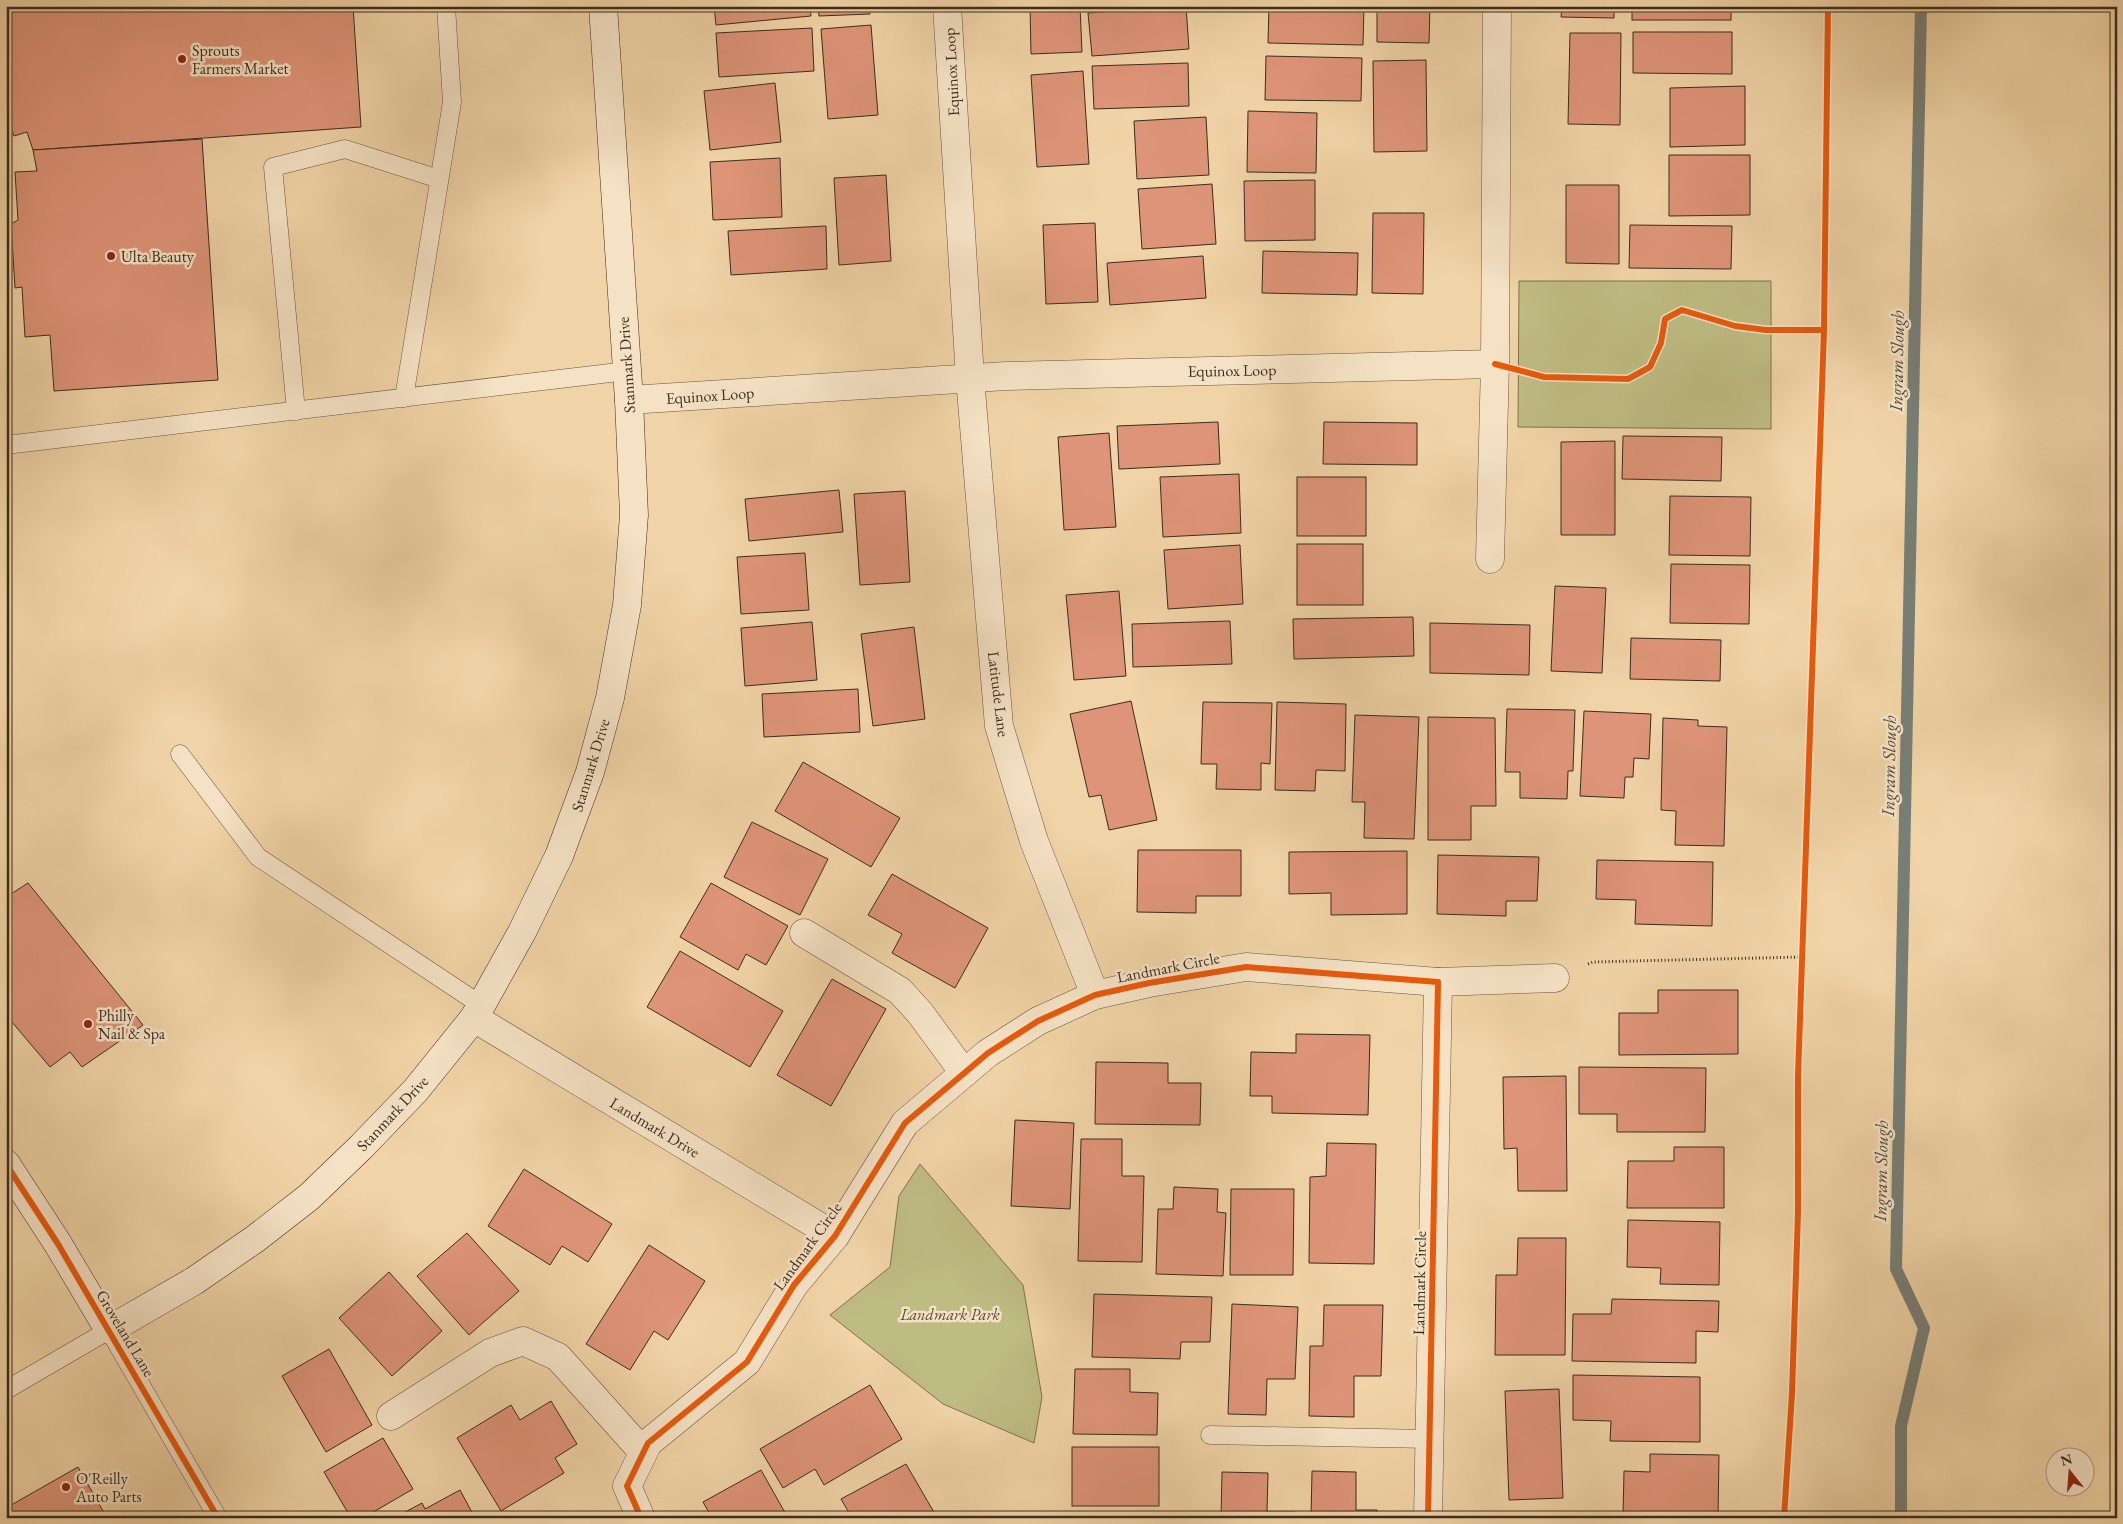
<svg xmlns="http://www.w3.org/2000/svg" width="2123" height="1524" font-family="'EB Garamond',serif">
<rect width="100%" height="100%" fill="#f0d3a6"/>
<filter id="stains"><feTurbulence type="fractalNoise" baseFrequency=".004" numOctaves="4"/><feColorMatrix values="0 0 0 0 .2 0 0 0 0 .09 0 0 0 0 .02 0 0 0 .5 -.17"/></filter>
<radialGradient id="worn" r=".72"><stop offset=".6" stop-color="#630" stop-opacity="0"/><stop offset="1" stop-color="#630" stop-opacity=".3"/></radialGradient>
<!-- green -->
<g fill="#bebb83" stroke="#7d7451">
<polygon points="1519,281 1771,281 1771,429 1518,427"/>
<polygon points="920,1164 1023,1285 1042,1397 1034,1443 943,1404 830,1315 890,1267 899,1196"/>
</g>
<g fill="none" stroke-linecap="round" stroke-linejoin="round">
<!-- stream -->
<polyline stroke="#777f77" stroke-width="12" points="1901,1518 1901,1426 1924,1328 1896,1269 1921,6"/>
</g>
<!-- building -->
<g fill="#de9478" stroke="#3c2d1f">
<polygon points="6,6 353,6 361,127 33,150 27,132 14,136 6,112"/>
<polygon points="714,6 810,6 811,16 716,25"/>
<polygon points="818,6 870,6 870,14 819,16"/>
<polygon points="1030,6 1080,6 1082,52 1031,54"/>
<polygon points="1186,6 1189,49 1092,56 1088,13"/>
<polygon points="1269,6 1364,6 1363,45 1268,43"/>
<polygon points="1377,6 1430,6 1429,43 1377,42"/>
<polygon points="1562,6 1614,6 1614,18 1561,17"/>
<rect x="1632" y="6" width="99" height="14"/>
<polygon points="871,25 878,115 828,119 821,29"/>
<polygon points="812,28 814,71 719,77 716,33"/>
<polygon points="1633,32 1732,32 1732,74 1633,73"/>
<polygon points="1570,33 1621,33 1620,125 1568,124"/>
<polygon points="1266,56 1362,58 1361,101 1265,100"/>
<polygon points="1426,60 1427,151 1374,152 1373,61"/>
<polygon points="1188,63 1189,106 1094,109 1092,66"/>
<polygon points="1083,71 1089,164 1037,167 1031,75"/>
<polygon points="775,83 781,142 710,150 704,91"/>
<polygon points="1745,86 1745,145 1670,147 1670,88"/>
<polygon points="1248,111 1317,113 1316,173 1247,172"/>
<polygon points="1206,117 1209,175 1137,179 1134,121"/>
<polygon points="202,139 218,380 54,391 50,335 25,337 22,287 15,288 11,224 18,220 15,172 37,171 33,150"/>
<polygon points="1669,155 1750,155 1750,215 1669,216"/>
<polygon points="780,158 782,217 713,220 710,162"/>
<polygon points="886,175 891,261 839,265 834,178"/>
<polygon points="1315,180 1315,240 1245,241 1244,181"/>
<polygon points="1212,184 1216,244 1142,249 1138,189"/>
<polygon points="1566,185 1619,185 1619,264 1566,263"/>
<polygon points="1373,213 1424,213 1423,294 1372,293"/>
<polygon points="1095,223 1098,302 1046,304 1043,225"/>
<polygon points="1630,225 1732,226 1731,269 1629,268"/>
<polygon points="826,226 827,269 731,275 728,231"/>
<polygon points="1263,251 1358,253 1357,295 1262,293"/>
<polygon points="1203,256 1206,298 1110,305 1107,263"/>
<polygon points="1218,422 1220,464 1119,469 1117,426"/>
<polygon points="1324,422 1417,423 1417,465 1323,464"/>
<polygon points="1109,433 1116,527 1064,530 1058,437"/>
<polygon points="1623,436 1722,437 1721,481 1622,479"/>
<polygon points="1615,441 1615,535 1561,535 1561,442"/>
<polygon points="1239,474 1241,533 1163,537 1160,477"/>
<rect x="1297" y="477" width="69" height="59"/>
<polygon points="839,490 843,532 749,541 745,499"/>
<polygon points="905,491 910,582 860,585 854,494"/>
<polygon points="1670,496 1751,497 1750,556 1669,555"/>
<rect x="1297" y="544" width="66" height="61"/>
<polygon points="1240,545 1243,604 1168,609 1164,550"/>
<polygon points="805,553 809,610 741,614 737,557"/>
<polygon points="1671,564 1750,565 1749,624 1670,623"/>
<polygon points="1555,586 1606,588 1602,673 1551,671"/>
<polygon points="1119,591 1126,676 1074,680 1066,595"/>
<polygon points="1413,617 1414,656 1294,659 1293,619"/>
<polygon points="1230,621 1232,664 1133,667 1132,624"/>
<polygon points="812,622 817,680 745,686 741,628"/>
<polygon points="1430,623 1530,625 1529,675 1430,673"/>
<polygon points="914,627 925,719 873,726 861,634"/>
<polygon points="1631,638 1721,640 1720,681 1630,679"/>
<polygon points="858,689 860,732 764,737 762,694"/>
<polygon points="1131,701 1157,820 1109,830 1101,795 1089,797 1070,714"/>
<polygon points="1203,702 1272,703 1270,764 1261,763 1261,790 1216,789 1217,764 1201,764"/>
<polygon points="1277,702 1346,704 1345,771 1316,770 1315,791 1275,790"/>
<polygon points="1507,709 1575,710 1573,771 1568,771 1567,799 1520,798 1520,772 1505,772"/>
<polygon points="1584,711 1651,714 1649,759 1634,758 1633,777 1625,777 1624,798 1580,796"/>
<polygon points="1355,715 1419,717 1414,839 1364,838 1365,802 1352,802"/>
<polygon points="1428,717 1495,718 1496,806 1471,806 1471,840 1428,840"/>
<polygon points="1663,718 1698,720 1698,726 1727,727 1724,846 1675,845 1676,811 1661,810"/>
<polygon points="803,762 900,818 871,867 775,811"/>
<polygon points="752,822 828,859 800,915 724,877"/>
<polygon points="1138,850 1241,850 1241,896 1196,896 1196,913 1137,912"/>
<polygon points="1407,851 1407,914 1331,915 1331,893 1289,894 1289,852"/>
<polygon points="1438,855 1539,857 1537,901 1506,901 1506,916 1437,914"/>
<polygon points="1597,860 1713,862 1712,926 1635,924 1636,900 1596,899"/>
<polygon points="892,874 988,928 955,988 892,953 902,934 868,915"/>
<polygon points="28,883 143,1025 82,1067 70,1052 50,1067 6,1015 6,889 11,894"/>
<polygon points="711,883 788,926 766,965 746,954 738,970 680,937"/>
<polygon points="680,951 783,1011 750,1067 647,1007"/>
<polygon points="832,979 886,1009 831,1106 777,1075"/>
<polygon points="1658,990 1738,990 1738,1054 1619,1055 1619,1013 1658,1013"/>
<polygon points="1296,1034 1370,1035 1368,1115 1272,1113 1272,1096 1250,1096 1251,1052 1296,1053"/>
<polygon points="1096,1062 1168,1063 1168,1083 1201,1083 1200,1125 1095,1124"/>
<polygon points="1579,1067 1706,1068 1705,1132 1617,1132 1617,1114 1579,1114"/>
<polygon points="1566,1076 1567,1191 1518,1191 1517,1148 1504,1149 1503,1077"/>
<polygon points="1015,1120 1074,1123 1070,1209 1011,1206"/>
<polygon points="1081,1139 1122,1139 1122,1176 1144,1176 1142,1262 1078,1261"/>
<polygon points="1327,1143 1376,1144 1374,1264 1309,1263 1310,1177 1326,1176"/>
<polygon points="1674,1147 1724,1147 1724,1208 1627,1208 1628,1161 1674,1161"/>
<polygon points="524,1169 612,1224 588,1262 562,1246 550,1265 488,1226"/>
<polygon points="1174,1187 1218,1189 1217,1212 1226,1213 1223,1276 1156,1274 1158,1209 1173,1209"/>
<polygon points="1231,1189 1294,1189 1293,1275 1230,1275"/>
<polygon points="1628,1220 1720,1222 1719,1285 1660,1284 1661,1268 1627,1267"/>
<polygon points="467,1233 519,1291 469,1335 417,1276"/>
<polygon points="1518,1238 1566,1238 1565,1355 1495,1355 1496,1275 1517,1275"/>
<polygon points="649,1245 705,1281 668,1340 654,1331 630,1370 586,1344"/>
<polygon points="389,1272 442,1331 392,1376 339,1318"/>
<polygon points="1094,1294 1212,1297 1210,1342 1181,1342 1180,1359 1092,1357"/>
<polygon points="1612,1299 1719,1301 1718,1332 1696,1331 1696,1363 1572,1361 1573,1314 1611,1314"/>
<polygon points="1232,1304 1298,1307 1295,1379 1267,1379 1266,1415 1228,1414"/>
<polygon points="1324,1305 1383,1305 1381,1376 1354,1376 1354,1417 1309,1416 1310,1346 1323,1346"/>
<polygon points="329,1349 372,1425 326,1452 282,1376"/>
<polygon points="1075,1369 1130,1369 1130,1392 1158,1393 1157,1435 1073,1434"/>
<polygon points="1573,1375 1700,1377 1700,1442 1610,1441 1611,1421 1573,1420"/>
<polygon points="870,1385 902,1439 824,1485 815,1469 783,1488 760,1449"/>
<polygon points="1559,1389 1563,1498 1509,1500 1505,1391"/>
<polygon points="551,1401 577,1444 555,1458 564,1473 501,1511 457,1438 511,1405 520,1420"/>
<polygon points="383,1438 413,1489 363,1518 351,1518 324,1472"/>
<rect x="1072" y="1447" width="87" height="59"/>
<polygon points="1650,1454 1719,1455 1718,1517 1623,1516 1624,1471 1650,1472"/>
<polygon points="906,1464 935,1514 929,1518 852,1518 841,1499"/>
<polygon points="78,1467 107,1518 6,1518 6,1508"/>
<polygon points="761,1470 788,1518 712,1518 703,1502"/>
<polygon points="1312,1471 1356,1472 1356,1510 1377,1510 1377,1518 1311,1518"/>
<polygon points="1222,1472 1268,1473 1267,1512 1295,1512 1295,1518 1221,1518"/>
<polygon points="460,1490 475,1518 394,1518 422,1503 425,1509"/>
</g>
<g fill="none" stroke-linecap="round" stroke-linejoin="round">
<defs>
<g id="service">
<polyline points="404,398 452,102 446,6"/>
<polyline points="296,411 273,167 345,149 439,179"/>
<polyline points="6,445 627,371"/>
<polyline points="180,754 258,857 481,1005"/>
<polyline points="6,1390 109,1330 218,1518"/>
<polyline points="1210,1435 1430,1439"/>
</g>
<g id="minor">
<polyline points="947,6 970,378 999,726 1034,841 1095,995"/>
<polyline points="629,400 1006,376 1495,364"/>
<polyline points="1490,559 1495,364 1497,6"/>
<polyline points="804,933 900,991 920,1013 964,1073"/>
<polyline points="1438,982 1555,978"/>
<polyline points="474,1018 835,1236"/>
<polyline points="391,1416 490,1353 523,1341 558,1357 643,1452"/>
<polyline points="641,1518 627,1486 648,1443 747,1362 794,1285 835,1236 905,1123 988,1053 1038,1021 1095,995 1149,983 1246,967 1438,982 1428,1518"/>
</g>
<polyline id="secondary" points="6,1164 58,1244 109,1330 194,1281 255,1239 309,1197 361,1147 415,1091 474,1018 522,932 559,856 590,772 610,698 627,605 634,515 629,400 603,6"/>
</defs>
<!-- service casing -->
<use href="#service" stroke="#695641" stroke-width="19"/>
<!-- minor casing -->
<use href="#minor" stroke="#695641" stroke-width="29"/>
<!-- secondary casing -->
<use href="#secondary" stroke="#3c2d1f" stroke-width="29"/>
<!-- path -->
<polyline stroke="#3c2d1f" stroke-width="3" stroke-dasharray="1 2.5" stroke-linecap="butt" points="1588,964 1593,962 1802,957"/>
<!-- service -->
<use href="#service" stroke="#f5e2c5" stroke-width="18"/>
<!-- minor -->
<use href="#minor" stroke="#f5e2c5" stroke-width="28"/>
<!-- secondary -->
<use href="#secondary" stroke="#f5e2c5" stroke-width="28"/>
<defs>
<g id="cycleway">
<polyline points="1495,364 1544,377 1628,379 1650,367 1661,343 1665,319 1682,310 1735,326 1766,330 1824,330"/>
<polyline points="6,1164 58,1244 218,1518"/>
<polyline points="641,1518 627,1486 648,1443 747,1362 794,1285 835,1236 905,1123 988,1053 1038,1021 1095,995 1149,983 1246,967 1438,982 1428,1518"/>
<polyline points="1784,1518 1792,1393 1798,1213 1798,1076 1824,330 1828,6"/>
</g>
</defs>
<!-- cycleway casing -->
<use href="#cycleway" stroke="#f5e2c5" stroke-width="9"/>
<!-- cycleway -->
<use href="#cycleway" stroke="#e8590c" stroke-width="6"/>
</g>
<!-- markers -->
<g fill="#8f2418" stroke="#f5e2c5" stroke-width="2">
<circle cx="182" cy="59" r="5"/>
<circle cx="111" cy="256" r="5"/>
<circle cx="88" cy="1024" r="5"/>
<circle cx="66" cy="1487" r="5"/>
</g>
<g text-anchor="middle" stroke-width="5" stroke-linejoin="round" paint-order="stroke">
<!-- poi labels -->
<g font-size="16" fill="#3c2d1f" stroke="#f5e2c5" text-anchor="start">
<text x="192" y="56">Sprouts<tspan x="192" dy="18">Farmers Market</tspan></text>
<text x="121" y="262">Ulta Beauty</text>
<text x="98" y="1021">Philly<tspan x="98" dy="18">Nail &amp; Spa</tspan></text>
<text x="76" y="1484">O'Reilly<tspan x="76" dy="18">Auto Parts</tspan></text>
</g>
<!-- street labels -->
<g font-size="16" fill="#3c2d1f" stroke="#f5e2c5">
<text transform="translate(951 72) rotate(-93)" y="6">Equinox Loop</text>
<text transform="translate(626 365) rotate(-94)" y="6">Stanmark Drive</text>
<text transform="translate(1232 370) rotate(-1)" y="6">Equinox Loop</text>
<text transform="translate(710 395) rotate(-4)" y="6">Equinox Loop</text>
<text transform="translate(999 694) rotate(83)" y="6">Latitude Lane</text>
<text transform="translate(590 765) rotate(-73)" y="6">Stanmark Drive</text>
<text transform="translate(1168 967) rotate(-11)" y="6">Landmark Circle</text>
<text transform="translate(392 1113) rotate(-47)" y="6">Stanmark Drive</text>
<text transform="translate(655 1127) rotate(31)" y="6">Landmark Drive</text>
<text transform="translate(807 1246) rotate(-54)" y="6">Landmark Circle</text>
<text transform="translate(1419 1283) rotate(-89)" y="6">Landmark Circle</text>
<text transform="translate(126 1333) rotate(59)" y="6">Groveland Lane</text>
</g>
<!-- park labels -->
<g font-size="16" font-style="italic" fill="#564933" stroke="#f5e2c5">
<text x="950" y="1320">Landmark Park</text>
</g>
<!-- water labels -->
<g font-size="18" font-style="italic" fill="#50483c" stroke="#f5e2c5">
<text transform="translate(1897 361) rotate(-89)" y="6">Ingram Slough</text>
<text transform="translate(1889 766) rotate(-89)" y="6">Ingram Slough</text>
<text transform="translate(1881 1171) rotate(-89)" y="6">Ingram Slough</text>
</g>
</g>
<!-- margin -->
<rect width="2123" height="1524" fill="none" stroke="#f0d3a6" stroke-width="25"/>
<rect x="8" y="8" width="2108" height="1509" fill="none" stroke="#3c2d1f" stroke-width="2.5"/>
<rect x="12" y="12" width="2098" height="1499" fill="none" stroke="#3c2d1f"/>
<!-- north arrow -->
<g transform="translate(2070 1472) rotate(343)"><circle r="24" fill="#f5e2c5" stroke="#ab9a83"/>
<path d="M0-4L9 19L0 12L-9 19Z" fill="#8f2418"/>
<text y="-8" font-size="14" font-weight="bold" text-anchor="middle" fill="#3c2d1f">N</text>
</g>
<rect width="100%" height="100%" filter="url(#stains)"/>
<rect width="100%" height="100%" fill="url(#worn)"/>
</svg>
